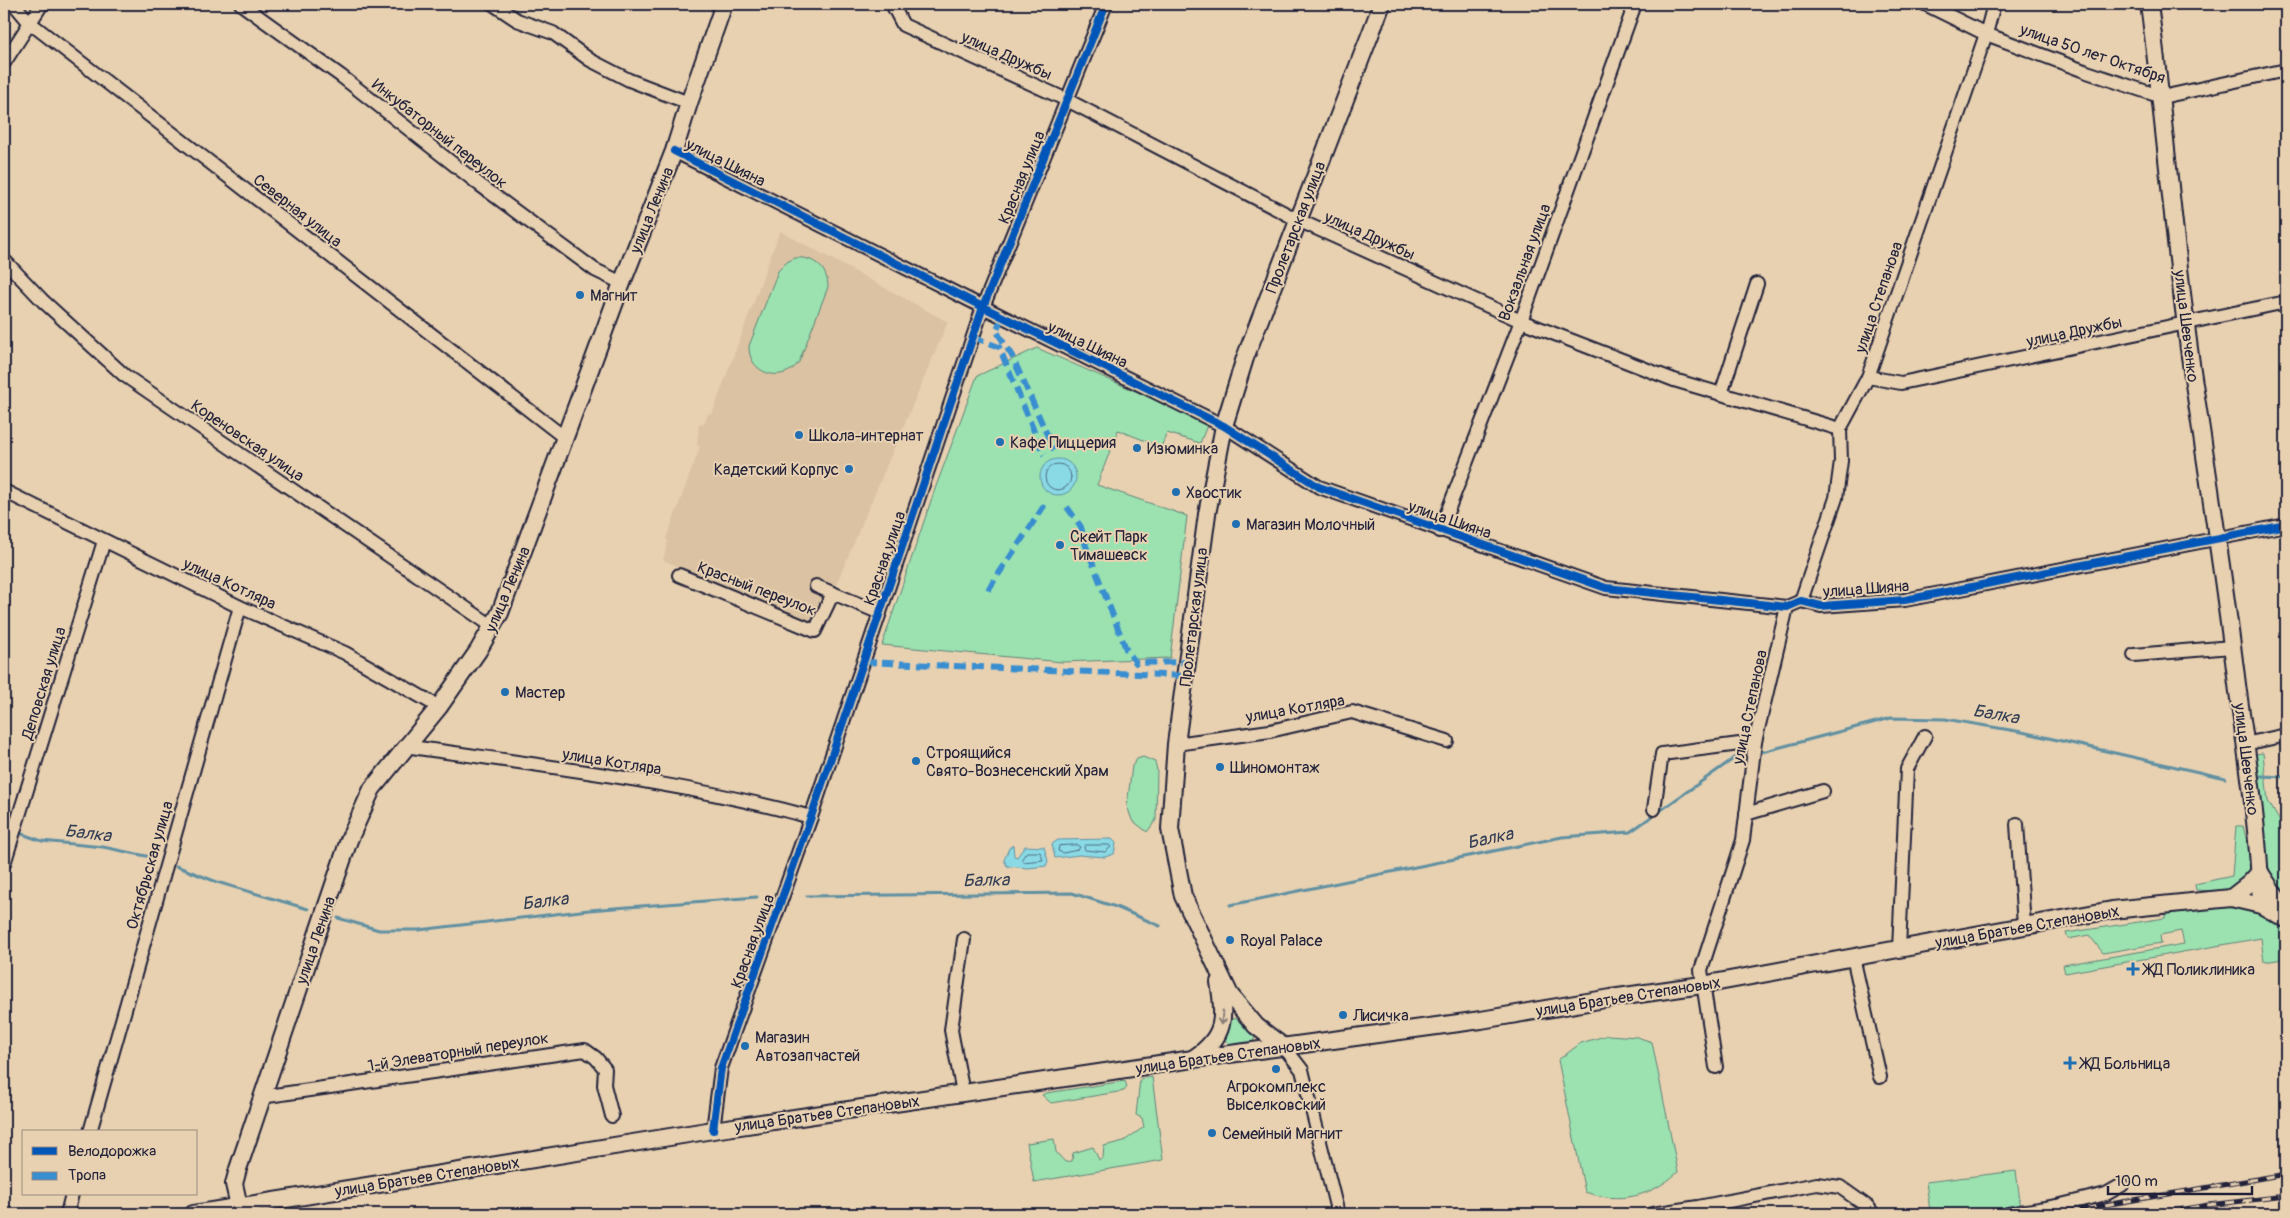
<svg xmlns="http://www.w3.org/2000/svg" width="2290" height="1218" font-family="Pangolin,sans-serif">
<rect width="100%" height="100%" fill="#e8d1b1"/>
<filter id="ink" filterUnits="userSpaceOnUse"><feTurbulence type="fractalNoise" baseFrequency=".02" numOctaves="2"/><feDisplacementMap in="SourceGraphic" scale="10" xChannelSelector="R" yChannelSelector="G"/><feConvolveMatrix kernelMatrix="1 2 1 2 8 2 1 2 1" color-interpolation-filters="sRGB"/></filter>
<g filter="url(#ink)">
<!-- built -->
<polygon fill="#dbc2a2" points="780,231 948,322 818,627 663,560 668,541 666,539 700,447 697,444 699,424 703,425 709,413 712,414"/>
<!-- green -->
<g fill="#9be2b0" stroke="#5e8276">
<path d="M795 258C813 256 828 268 828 287L799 362C783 385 748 374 749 346L778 271 787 262Z"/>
<polygon points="1037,348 1208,423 1200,443 1167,433 1161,447 1118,430 1097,485 1187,516 1170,658 1062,662 882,645 935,489 977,376"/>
<path d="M2263 753 2268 801 2286 832V904C2282 898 2277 891 2274 884 2260 858 2256 785 2255 754Z"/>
<polygon points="1143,757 1155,762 1157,770 1156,820 1147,832 1132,820 1127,806 1132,766 1137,759"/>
<polygon points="2236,826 2243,826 2252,861 2252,872 2228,892 2196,890 2195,884 2232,876"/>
<path d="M2223 907C2246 909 2267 915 2286 929V978L2283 959 2264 962 2261 938 2065 973 2063 965 2184 944 2181 931 2160 935 2161 943 2103 953 2089 935 2068 939 2066 933 2165 918V914Z"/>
<polygon points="1235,1018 1255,1036 1253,1042 1246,1045 1230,1045 1225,1040 1230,1020"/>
<path d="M1608 1035 1637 1037 1652 1042 1678 1172C1651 1197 1620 1204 1585 1192L1558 1060 1581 1043Z"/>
<polygon points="1152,1077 1163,1160 1034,1182 1027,1143 1054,1139 1056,1152 1065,1162 1072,1161 1073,1153 1093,1147 1099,1160 1103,1158 1104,1146 1124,1141 1144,1127 1142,1118 1136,1115 1140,1079"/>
<polygon points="1125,1081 1127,1087 1124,1091 1051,1103 1042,1095 1046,1093"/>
<polygon points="2016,1171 2021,1209 1979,1214 1917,1214 1930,1211 1926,1182"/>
</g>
<!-- water -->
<g fill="#8adae6" stroke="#6090a2">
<circle cx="1058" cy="477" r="18"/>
<polygon points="1112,839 1116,843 1114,854 1105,857 1079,855 1055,858 1052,844 1058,840"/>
<polygon points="1013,845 1014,856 1017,857 1025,846 1044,847 1048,861 1046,866 1028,868 1007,866 1004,860 1009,848"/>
</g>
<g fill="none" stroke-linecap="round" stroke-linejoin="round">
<!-- shore -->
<g stroke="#4c6c7f" stroke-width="1">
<circle cx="1058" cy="477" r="13"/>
<polygon points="1077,845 1080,847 1078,850 1063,853 1058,851 1059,846"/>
<polygon points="1086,845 1109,845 1111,847 1105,852 1085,850 1084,847"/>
<polygon points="1027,852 1040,852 1043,860 1023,862 1022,859"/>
</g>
<!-- stream -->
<g stroke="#6090a2" stroke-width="3">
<polyline points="1762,752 1891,718 1945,719 2022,732 2225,778"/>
<polyline points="2261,776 2286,777"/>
<polyline points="22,834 42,841 103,847 151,857"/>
<polyline points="176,866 217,882 308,909"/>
<polyline points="807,896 1072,893 1116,907 1160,926"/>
<polyline points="1230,905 1562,837 1630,832 1736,757"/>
<polyline points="338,918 379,930 419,930 589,910 757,897"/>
</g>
<defs>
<g id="minor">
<polyline points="14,4 29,22 565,438"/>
<polyline points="241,4 341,76 480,185 595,270 622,283"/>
<polyline points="493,4 517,20 553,33 590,60 629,80 689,103"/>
<polyline points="892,4 903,25 1067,100 1298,220 1521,321 1674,380 1840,429"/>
<polyline points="1925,4 1986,34 2087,72 2162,97 2286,70"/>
<polyline points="4,63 42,4"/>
<polyline points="674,151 983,307 1224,426 1319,487 1606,588 1787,607 1801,601 1821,606 1905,600 2286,525"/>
<polyline points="4,260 43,301 124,375 492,626"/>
<polyline points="1868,377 1901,383 2286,302"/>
<polyline points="1721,394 1757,284"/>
<polyline points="4,491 240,607 345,653 439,707"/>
<polyline points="1440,531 1521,321 1635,4"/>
<polyline points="679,575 815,631 833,593"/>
<polyline points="816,586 880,613"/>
<polyline points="1801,601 1836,498 1841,461 1840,429 1868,377 1986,34 1994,4"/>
<polyline points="2134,655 2232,647"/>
<polyline points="1176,744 1270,731 1352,712 1447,741"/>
<polyline points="2245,744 2286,735"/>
<path d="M405 746C541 766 679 781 811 817"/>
<polyline points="1654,809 1662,754 1755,742"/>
<polyline points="1746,814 1823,791"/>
<polyline points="2017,824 2024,926"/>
<polyline points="4,864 104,541"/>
<polyline points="1899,949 1907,769 1925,736"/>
<polyline points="1853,957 1880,1077"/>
<polyline points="1285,1048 1302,1070 1338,1214"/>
<polyline points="1716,1067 1701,970 1743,840 1755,742 1787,607"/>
<polyline points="963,1093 951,1030 964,939"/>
<polyline points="261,1097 585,1050 596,1058 605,1069 604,1085 612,1116"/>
<polyline points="713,1130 721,1068 811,817 983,307 1106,4"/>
<polyline points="90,1132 240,607"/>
<polyline points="67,1214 72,1194"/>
<polyline points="1652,1214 1698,1207 1817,1184 1840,1187 1868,1207 1873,1214"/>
<polyline points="2008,1214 2057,1206 2106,1194 2122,1185"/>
</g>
<g id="major">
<path d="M2149 4C2166 130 2175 258 2194 384 2210 487 2225 589 2238 692 2248 762 2259 834 2261 905"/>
<polyline points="2261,874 2286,912"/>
<polyline points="2231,898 2250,883 2260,872"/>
<polyline points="1285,1048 1256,1026 1230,995 1183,896 1170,829 1176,744 1207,514 1224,426 1245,358 1382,4"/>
<path d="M1194 1058C1226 1037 1225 1017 1219 982"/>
<polyline points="239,1206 234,1184 238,1169 349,840 372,789 439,707 478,651 500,613 622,283 674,151 689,103 724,4"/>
<polyline points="193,1214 713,1130 1193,1059 1481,1020 1611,998 1702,985 2112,910 2231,898 2261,905 2286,919"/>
</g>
</defs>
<!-- minor casing -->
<use href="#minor" stroke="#22223b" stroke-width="16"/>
<!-- major casing -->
<use href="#major" stroke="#22223b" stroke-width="20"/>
<!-- minor -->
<use href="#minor" stroke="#e8d1b1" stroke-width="12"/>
<!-- major -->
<use href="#major" stroke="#e8d1b1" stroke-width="16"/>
<defs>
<g id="rail">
<polyline points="2052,1214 2286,1174"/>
<polyline points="2154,1214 2208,1205 2286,1196"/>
</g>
</defs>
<!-- rail casing -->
<use href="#rail" stroke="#22223b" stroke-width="5"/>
<!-- rail -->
<use href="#rail" stroke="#e8d1b1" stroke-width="3" stroke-dasharray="9" stroke-linecap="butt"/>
<!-- quiet -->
<g stroke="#398ed0" stroke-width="6" stroke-dasharray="12 6" stroke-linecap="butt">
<polyline points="1003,317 996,330 1012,356 1054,450"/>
<polyline points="973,337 999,347 1044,455"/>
<polyline points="1067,507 1081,527 1086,546 1126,649 1136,663 1187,662"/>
<polyline points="988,590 1046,503"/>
<polyline points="864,662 1185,676"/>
</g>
<defs>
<g id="cycleway">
<polyline points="674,151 983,307 1224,426 1319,487 1606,588 1787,607 1801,601 1821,606 1905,600 2286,525"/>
<polyline points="713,1130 721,1068 811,817 983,307 1106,4"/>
</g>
</defs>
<!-- cycleway casing -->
<use href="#cycleway" stroke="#e8d1b1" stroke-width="11"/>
<!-- cycleway -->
<use href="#cycleway" stroke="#0057b8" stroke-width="8"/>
</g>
<!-- one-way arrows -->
<defs><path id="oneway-shaft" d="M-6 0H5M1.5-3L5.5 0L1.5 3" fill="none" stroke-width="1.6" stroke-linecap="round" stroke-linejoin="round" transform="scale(1.25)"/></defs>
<use stroke="#857a76" href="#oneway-shaft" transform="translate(1222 1018) rotate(96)"/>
</g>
<!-- markers -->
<g fill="#1f6fb2" stroke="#e8d1b1" stroke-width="2">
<circle cx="580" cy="295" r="5"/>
<circle cx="799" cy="435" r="5"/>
<circle cx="1000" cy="442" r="5"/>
<circle cx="1137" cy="448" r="5"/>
<circle cx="849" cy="469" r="5"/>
<circle cx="1176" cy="492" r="5"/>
<circle cx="1236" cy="524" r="5"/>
<circle cx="1060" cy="545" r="5"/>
<circle cx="505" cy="692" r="5"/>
<circle cx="916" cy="761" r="5"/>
<circle cx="1220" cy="767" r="5"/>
<circle cx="1230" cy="940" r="5"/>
<path d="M2130.5 961.5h5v5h5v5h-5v5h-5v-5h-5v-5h5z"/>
<circle cx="1343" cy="1015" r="5"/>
<circle cx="745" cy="1046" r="5"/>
<path d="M2067.5 1055.5h5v5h5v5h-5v5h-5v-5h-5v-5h5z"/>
<circle cx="1276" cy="1069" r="5"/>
<circle cx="1212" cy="1133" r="5"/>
</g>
<g text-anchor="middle" stroke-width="4" stroke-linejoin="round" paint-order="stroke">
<!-- street labels -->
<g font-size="16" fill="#22223b" stroke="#e8d1b1">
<text transform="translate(2093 53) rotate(19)" y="6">улица 50 лет Октября</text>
<text transform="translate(1007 55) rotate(24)" y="6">улица Дружбы</text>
<text transform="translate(440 133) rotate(38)" y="6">Инкубаторный переулок</text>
<text transform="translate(726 162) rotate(27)" y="6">улица Шияна</text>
<text transform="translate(1021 177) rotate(-68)" y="6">Красная улица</text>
<text transform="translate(298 210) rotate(38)" y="6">Северная улица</text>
<text transform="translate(651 210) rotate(-68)" y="6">улица Ленина</text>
<text transform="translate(1295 227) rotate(-69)" y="6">Пролетарская улица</text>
<text transform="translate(1370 235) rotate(24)" y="6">улица Дружбы</text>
<text transform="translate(1524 262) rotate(-70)" y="6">Вокзальная улица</text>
<text transform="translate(1878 297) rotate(-71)" y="6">улица Степанова</text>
<text transform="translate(2187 326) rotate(83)" y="6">улица Шевченко</text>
<text transform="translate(2074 331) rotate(-12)" y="6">улица Дружбы</text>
<text transform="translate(1088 344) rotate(26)" y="6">улица Шияна</text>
<text transform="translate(248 440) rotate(34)" y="6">Кореновская улица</text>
<text transform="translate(1450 519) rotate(19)" y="6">улица Шияна</text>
<text transform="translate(884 558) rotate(-71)" y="6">Красная улица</text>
<text transform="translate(230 583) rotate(25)" y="6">улица Котляра</text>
<text transform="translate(757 588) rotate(21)" y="6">Красный переулок</text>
<text transform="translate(1866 588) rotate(-4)" y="6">улица Шияна</text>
<text transform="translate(507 589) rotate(-67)" y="6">улица Ленина</text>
<text transform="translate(1193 617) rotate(-83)" y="6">Пролетарская улица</text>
<text transform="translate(43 683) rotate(-73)" y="6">Деповская улица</text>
<text transform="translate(1749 707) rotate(-78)" y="6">улица Степанова</text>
<text transform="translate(1295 708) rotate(-10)" y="6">улица Котляра</text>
<text transform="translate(2247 759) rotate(83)" y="6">улица Шевченко</text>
<text transform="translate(612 761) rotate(9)" y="6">улица Котляра</text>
<text transform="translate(149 865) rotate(-74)" y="6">Октябрьская улица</text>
<text transform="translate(2027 926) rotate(-10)" y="6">улица Братьев Степановых</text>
<text transform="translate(315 940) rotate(-71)" y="6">улица Ленина</text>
<text transform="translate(752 941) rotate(-70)" y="6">Красная улица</text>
<text transform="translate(1628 996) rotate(-9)" y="6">улица Братьев Степановых</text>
<text transform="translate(458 1051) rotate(-9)" y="6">1-й Элеваторный переулок</text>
<text transform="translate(1228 1055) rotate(-8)" y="6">улица Братьев Степановых</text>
<text transform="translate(827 1113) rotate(-8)" y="6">улица Братьев Степановых</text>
<text transform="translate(427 1176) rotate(-9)" y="6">улица Братьев Степановых</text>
</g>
<!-- poi labels -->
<g font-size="16" fill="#22223b" stroke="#e8d1b1" text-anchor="start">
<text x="590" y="301">Магнит</text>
<text x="809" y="441">Школа-интернат</text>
<text x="1010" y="448">Кафе Пиццерия</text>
<text x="1147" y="454">Изюминка</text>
<text x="839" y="475" text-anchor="end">Кадетский Корпус</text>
<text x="1186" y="498">Хвостик</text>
<text x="1246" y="530">Магазин Молочный</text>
<text x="1070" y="542">Скейт Парк<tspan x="1070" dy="18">Тимашевск</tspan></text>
<text x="515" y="698">Мастер</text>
<text x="926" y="758">Строящийся<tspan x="926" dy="18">Свято-Вознесенский Храм</tspan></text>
<text x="1230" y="773">Шиномонтаж</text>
<text x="1240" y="946">Royal Palace</text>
<text x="2144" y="975">ЖД Поликлиника</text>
<text x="1353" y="1021">Лисичка</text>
<text x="755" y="1043">Магазин<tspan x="755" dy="18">Автозапчастей</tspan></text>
<text x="2081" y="1069">ЖД Больница</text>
<text x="1276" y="1092" text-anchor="middle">Агрокомплекс<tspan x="1276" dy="18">Выселковский</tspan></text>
<text x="1222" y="1139">Семейный Магнит</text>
</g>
<!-- water labels -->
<g font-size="18" font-style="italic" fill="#323e55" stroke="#e8d1b1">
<text transform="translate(1996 714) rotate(10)" y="6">Балка</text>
<text transform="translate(88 833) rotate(7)" y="6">Балка</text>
<text transform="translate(1490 838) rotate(-12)" y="6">Балка</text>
<text transform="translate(986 880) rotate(-1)" y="6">Балка</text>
<text transform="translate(545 901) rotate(-7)" y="6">Балка</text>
</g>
</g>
<!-- margin -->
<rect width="2290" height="1218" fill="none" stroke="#e8d1b1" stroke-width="20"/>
<rect x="10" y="10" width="2270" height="1198" fill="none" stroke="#22223b" stroke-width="2" filter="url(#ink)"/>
<!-- legend -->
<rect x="22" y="1130" width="175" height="65" fill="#e8d1b1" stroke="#998b82"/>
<rect x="32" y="1147" width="25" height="8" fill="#0057b8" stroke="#998b82"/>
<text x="68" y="1156" font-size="15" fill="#22223b">Велодорожка</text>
<rect x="32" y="1172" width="25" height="8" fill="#398ed0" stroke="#998b82"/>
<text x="68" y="1180" font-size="15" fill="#22223b">Тропа</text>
<!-- scale -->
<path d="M2108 1186v8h144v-8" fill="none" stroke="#22223b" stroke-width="2.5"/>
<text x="2115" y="1186" font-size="15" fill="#22223b" stroke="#e8d1b1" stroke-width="4" paint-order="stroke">100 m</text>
</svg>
